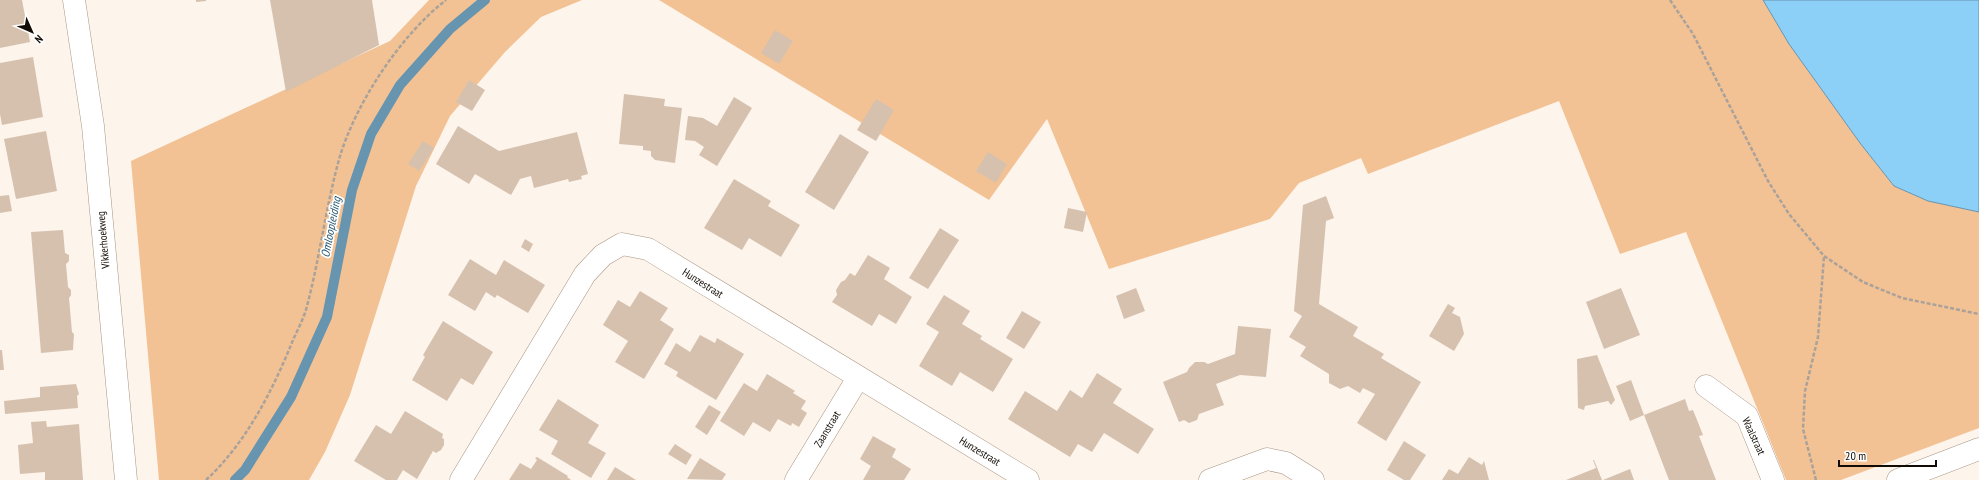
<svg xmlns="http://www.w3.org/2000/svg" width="1979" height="480" font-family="'PT Sans Narrow',sans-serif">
<rect width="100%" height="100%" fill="#fdf4ec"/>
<!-- green -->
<g fill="#f3c294">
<polygon points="429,0 582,0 541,17 505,52 450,116 416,186 350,395 325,452 309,480 159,480 131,161 390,41"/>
<polygon points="659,0 1763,0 1789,44 1860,143 1894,186 1928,201 1979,212 1979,428 1841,480 1786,480 1686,232 1620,254 1559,101 1368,174 1361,158 1299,183 1270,219 1109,269 1047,119 989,200"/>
</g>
<!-- water -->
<polygon fill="#8ccff7" stroke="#6794ae" points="1763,0 1979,0 1979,212 1928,201 1894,186 1860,143 1789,44"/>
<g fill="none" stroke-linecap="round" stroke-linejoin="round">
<!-- stream -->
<polyline stroke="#6794ae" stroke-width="10" points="235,480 245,470 291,397 327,317 352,190 371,134 400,85 450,29 485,0"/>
</g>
<!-- building -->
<g fill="#d6c1ae">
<polygon points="0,0 22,0 30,42 0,48"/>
<polygon points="196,0 206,0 206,1 196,2"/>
<polygon points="270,0 372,0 379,45 286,92"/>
<polygon points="775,30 793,41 779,64 761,53"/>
<polygon points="33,57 43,117 2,125 0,114 0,63"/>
<polygon points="469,80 485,90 472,111 456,102"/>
<polygon points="624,94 665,99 664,106 682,108 675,163 655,160 651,156 651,151 643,150 643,146 619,144"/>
<polygon points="734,97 752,108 717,166 699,155 704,147 695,141 685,140 688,116 703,118 717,126"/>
<polygon points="876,99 894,110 876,141 857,130"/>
<polygon points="458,126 499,151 577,132 588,174 581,176 582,179 569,182 568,179 534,188 531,176 520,179 511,195 475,174 469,184 436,164"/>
<polygon points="46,131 57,191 16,199 4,139"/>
<polygon points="840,134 869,152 834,210 805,192"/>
<polygon points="423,141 434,148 419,171 408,164"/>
<polygon points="988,152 1007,164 996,183 976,171"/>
<polygon points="734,179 771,201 768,206 800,225 781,257 749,238 742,250 704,228"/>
<polygon points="9,195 12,211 0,213 0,196"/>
<polygon points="1326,196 1334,218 1326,221 1319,304 1358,327 1353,336 1384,354 1381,358 1421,382 1386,441 1357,423 1375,394 1363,388 1360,393 1348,386 1340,389 1329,383 1329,374 1300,356 1306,347 1289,337 1302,316 1294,311 1303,205"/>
<polygon points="1068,208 1087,212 1083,232 1064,228"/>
<polygon points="940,228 959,240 928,289 909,278"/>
<polygon points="63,230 65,253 69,255 69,261 66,264 68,287 71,290 71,295 69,298 72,332 74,334 73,350 41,353 31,232"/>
<polygon points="525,239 533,244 529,252 521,247"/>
<polygon points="868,255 890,268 884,279 912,297 896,324 879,314 872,326 832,302 837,295 836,290 841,282 845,280 850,273 855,276"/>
<polygon points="470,259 496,275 504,260 545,285 528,313 497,295 495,298 486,292 475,311 448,295"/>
<polygon points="1136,288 1145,311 1124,319 1116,296"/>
<polygon points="1621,288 1640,335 1604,349 1586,302"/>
<polygon points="640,291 668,308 660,320 674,329 644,379 615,362 628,341 603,325 618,300 630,307"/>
<polygon points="944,295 970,311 962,324 982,336 980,339 1013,359 993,392 960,372 952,386 919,366 939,332 926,324"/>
<polygon points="1448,304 1455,308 1452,313 1460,317 1464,334 1454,351 1429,336"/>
<polygon points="1022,311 1041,322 1024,349 1006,338"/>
<polygon points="443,321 493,352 473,385 461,378 447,401 412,380 425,357 423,355"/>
<polygon points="1238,326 1271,329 1266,377 1240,375 1216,384 1224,405 1199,414 1197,420 1189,423 1184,420 1179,422 1163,382 1187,372 1189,368 1195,362 1204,362 1208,364 1235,354"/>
<polygon points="700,335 715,343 717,338 744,354 716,400 676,376 678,372 664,364 676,343 690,352"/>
<polygon points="0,350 2,350 4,370 0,370"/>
<polygon points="1597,355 1615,400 1611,405 1608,401 1585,406 1584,410 1578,408 1577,359"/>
<polygon points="1097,373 1122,389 1113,403 1154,429 1138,454 1104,433 1092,452 1078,444 1070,457 1008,419 1025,391 1057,411 1070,390 1082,398"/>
<polygon points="767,374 795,391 793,393 806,401 801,409 807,413 799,427 792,423 791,426 778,419 770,432 753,422 744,436 720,421 744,383 757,391"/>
<polygon points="1631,380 1644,415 1685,399 1689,411 1693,410 1703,435 1699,436 1716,480 1669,480 1644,415 1630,421 1616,386"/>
<polygon points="76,384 79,394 77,396 78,408 5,414 4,401 40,397 40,387"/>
<polygon points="558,399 599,425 588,443 606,453 591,478 551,454 558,441 539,430"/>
<polygon points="709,405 721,412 707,435 695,427"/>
<polygon points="405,411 443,434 442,438 444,439 444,445 441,450 436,453 433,451 417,479 403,470 397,480 386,480 354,461 376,425 391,434"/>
<polygon points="46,421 47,427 79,424 83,480 45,480 45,472 20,474 18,445 33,443 31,422"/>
<polygon points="873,436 896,449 892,457 911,469 904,480 863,480 871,466 860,459"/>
<polygon points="1404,441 1426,455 1410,480 1404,480 1387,470"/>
<polygon points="675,444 692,455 686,465 668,454"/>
<polygon points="537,457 568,476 567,477 571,480 509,480 520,463 531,469 537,460 535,458"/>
<polygon points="1469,457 1482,465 1484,461 1489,480 1442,480 1449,469 1458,474"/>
<polygon points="700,458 726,474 722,480 687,479"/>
<polygon points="1593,460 1594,460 1602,480 1566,480 1596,468"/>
<polygon points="615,467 636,480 607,480"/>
<polygon points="1630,469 1634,480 1603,480"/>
</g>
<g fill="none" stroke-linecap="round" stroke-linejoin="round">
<defs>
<g id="minor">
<polyline points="74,0 93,126 126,480"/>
<polyline points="1706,386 1747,416 1773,480"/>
<polyline points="461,480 585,274 603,255 622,244 648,249 1028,480"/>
<polyline points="796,480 858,378"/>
<polyline points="1210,480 1267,459 1286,463 1313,480"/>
<polyline points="1898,480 1979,449"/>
</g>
</defs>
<!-- minor casing -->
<use href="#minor" stroke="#a99583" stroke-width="23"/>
<!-- path -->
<g stroke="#aaa29a" stroke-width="2.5" stroke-dasharray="4 2" stroke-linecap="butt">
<polyline points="1670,0 1693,34 1768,181 1789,214 1824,256 1863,282 1902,298 1979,314"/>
<path d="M206 480C246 443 273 390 293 340 298 329 304 318 307 306 320 257 326 205 340 156 357 101 401 35 446 0"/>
<polyline points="1816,480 1803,429 1805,391 1818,337 1824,256"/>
</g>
<!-- minor -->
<use href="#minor" stroke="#fff" stroke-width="22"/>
</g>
<g text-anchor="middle" stroke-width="3.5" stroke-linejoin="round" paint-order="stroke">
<!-- street labels -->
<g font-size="11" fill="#120b05" stroke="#fff">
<text transform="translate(103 240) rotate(-95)" y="4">Vikkerhoekweg</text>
<text transform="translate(703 283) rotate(32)" y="4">Hunzestraat</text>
<text transform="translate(827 429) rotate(-59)" y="4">Zaanstraat</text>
<text transform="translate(1754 436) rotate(65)" y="4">Waalstraat</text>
<text transform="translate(980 451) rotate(31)" y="4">Hunzestraat</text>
</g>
<!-- water labels -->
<g font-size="12" font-style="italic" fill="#245772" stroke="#fff">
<text transform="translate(331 227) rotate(-79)" y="4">Omloopleiding</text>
</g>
</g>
<!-- north arrow -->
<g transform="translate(32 32) rotate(135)" stroke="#ffffff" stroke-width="3" paint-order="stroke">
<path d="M0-3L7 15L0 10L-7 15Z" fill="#120b05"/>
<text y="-6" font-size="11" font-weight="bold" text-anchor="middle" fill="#120b05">N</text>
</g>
<!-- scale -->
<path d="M1839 460v6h97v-6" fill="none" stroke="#120b05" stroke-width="2"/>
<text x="1845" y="460" font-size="12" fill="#120b05" stroke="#ffffff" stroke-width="3" paint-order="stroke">20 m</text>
</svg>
